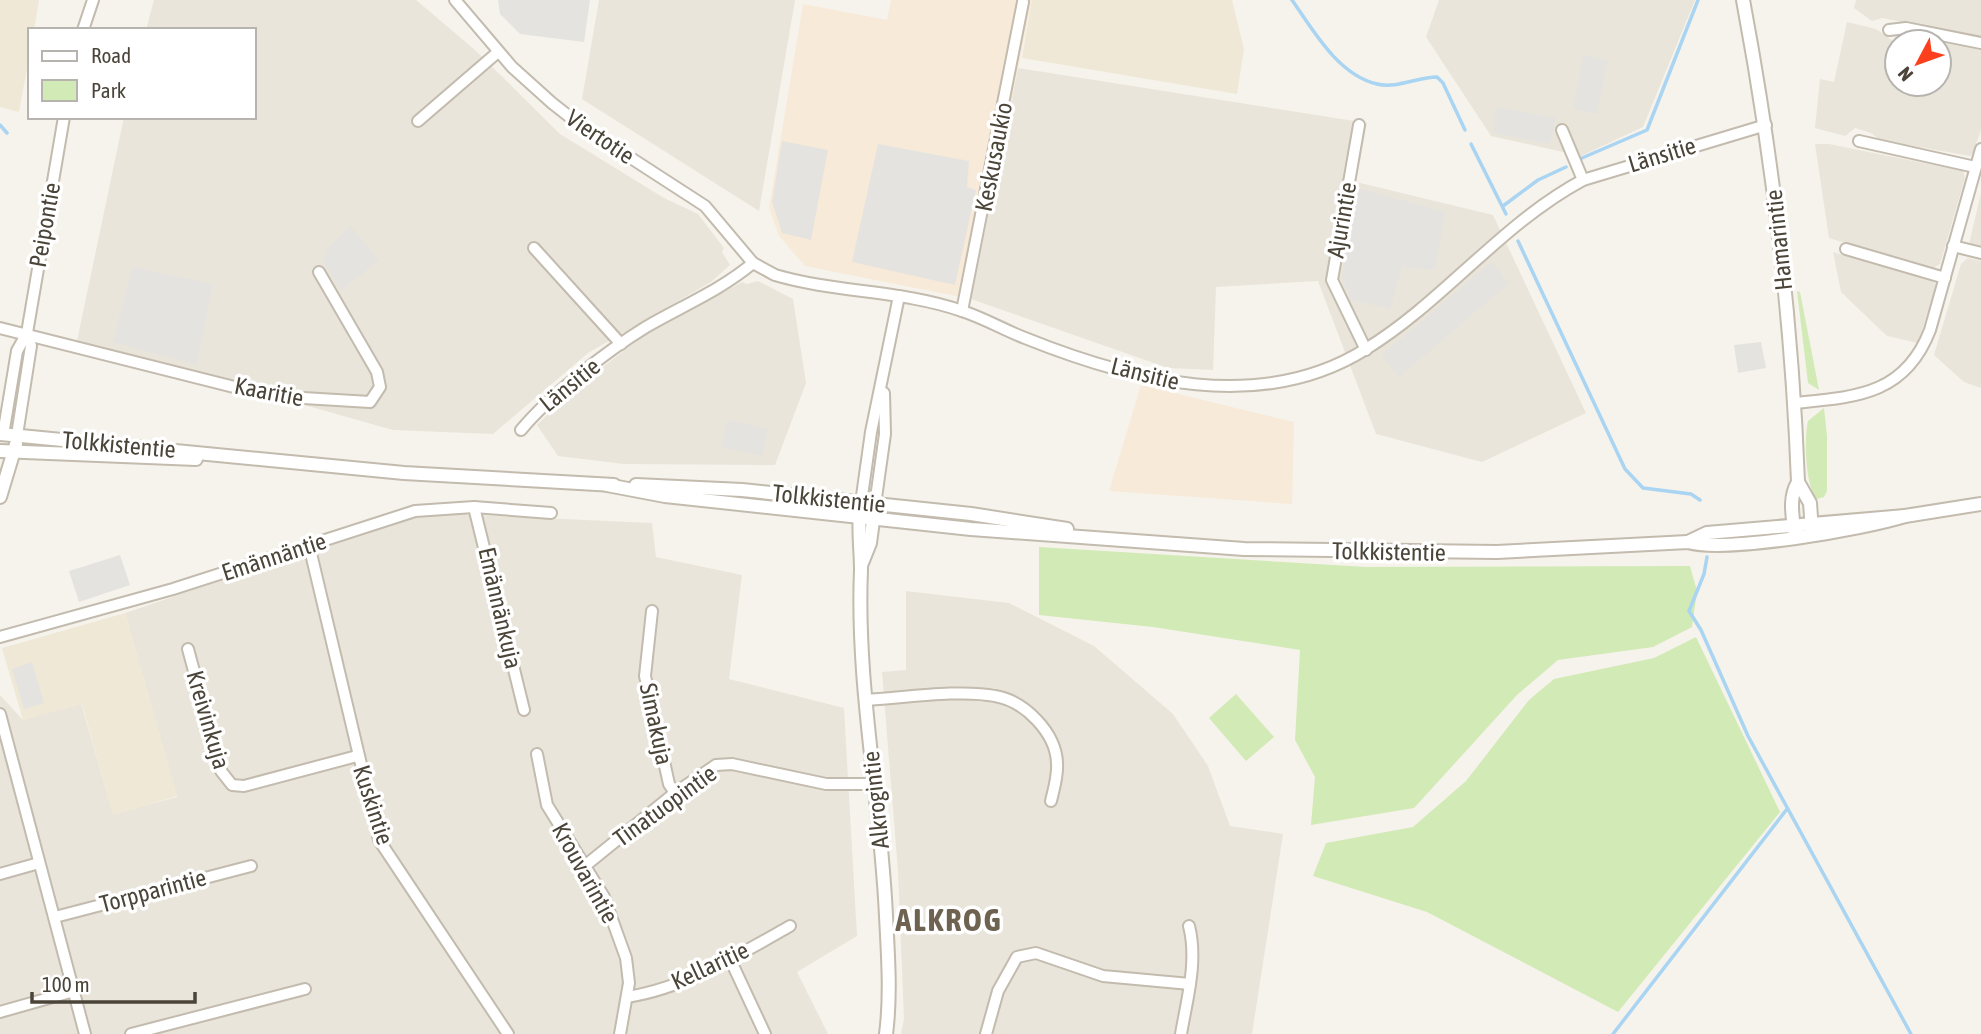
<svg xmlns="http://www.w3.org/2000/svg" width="1981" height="1034" font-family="'Asap Condensed',sans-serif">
<rect width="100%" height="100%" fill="#f6f3ec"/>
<!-- residential -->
<g fill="#eae5da" fill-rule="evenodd">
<polygon points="154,0 416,0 475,50 560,134 664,198 698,214 724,248 722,252 730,265 711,282 588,353 493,434 393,430 77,341 124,117 254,117 254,30 146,30"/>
<polygon points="599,0 795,0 759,211 582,99"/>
<polygon points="1439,0 1695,0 1643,127 1581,156 1491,136 1426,37"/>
<polygon points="1856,0 1981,0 1981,38 1882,18 1872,21 1854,8"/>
<path d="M1847 22 1876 29 1893 41 1911 35 1981 48V130L1973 153 1970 156 1880 140 1871 133 1855 128 1845 136 1815 128 1820 79 1834 82ZM1897 42H1939V84H1897Z"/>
<polygon points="1018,68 1367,123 1356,182 1493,215 1586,413 1482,462 1376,434 1318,281 1216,287 1213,370 1168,368 971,299"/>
<polygon points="1815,144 1829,144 1963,171 1965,178 1940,264 1932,269 1829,238"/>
<polygon points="1981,193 1981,248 1969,244"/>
<polygon points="1833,252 1933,282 1936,285 1918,343 1887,336 1841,292"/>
<polygon points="1968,258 1981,261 1981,388 1964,382 1934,355 1961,264"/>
<polygon points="758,281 793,299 806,383 775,465 624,464 558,456 537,425 571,391 650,331 742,282 747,284"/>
<polygon points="432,513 652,523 656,557 742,575 729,679 844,708 857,936 797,972 828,1034 0,1034 0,695 23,720 81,703 113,814 177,797 125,613 392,523"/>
<polygon points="906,591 1009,603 1094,646 1173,714 1208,766 1230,826 1283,834 1252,1034 901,1034 904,1019 898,871 882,672 906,670"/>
</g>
<!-- commercial -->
<g fill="#f7ead8">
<polygon points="891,0 1032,0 971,299 805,266 779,236 769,208 803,4 887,20"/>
<polygon points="1141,385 1294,422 1292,504 1109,491"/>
</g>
<!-- education -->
<g fill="#efe8d6">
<polygon points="0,0 39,0 34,30 30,30 30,52 19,112 0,107"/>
<polygon points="1032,0 1232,0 1244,49 1237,94 1022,58"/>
<polygon points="125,613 177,796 113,815 82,704 23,720 2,648"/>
</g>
<!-- green -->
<g fill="#d2eab5">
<polygon points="1797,291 1800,292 1819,390 1808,383"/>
<path d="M1824 408 1827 436V491L1824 497 1817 499C1805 487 1804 438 1808 421Z"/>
<polygon points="1039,547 1366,567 1690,566 1697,591 1692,627 1653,647 1558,660 1517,695 1414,808 1311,825 1315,777 1295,740 1300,650 1153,627 1039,615"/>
<polygon points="1696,637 1780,812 1618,1012 1427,912 1313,876 1326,843 1413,827 1466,781 1529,700 1554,679 1654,658"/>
<polygon points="1236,694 1274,737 1246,761 1209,718"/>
</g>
<!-- parking -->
<g fill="#e5e3e0">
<polygon points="498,0 590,0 584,42 520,34 500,14"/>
<polygon points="1583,55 1608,60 1597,114 1573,109"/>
<polygon points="1496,107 1556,118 1550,144 1494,133"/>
<polygon points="782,141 828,150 811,240 782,233 772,202"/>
<polygon points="878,144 969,161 967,187 976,190 955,285 852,262"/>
<polygon points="1355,187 1445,212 1435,270 1402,267 1390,309 1351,300 1342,278"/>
<polygon points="350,226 379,260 341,290 323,262 328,248"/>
<polygon points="1491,262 1509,283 1399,377 1382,355"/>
<polygon points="132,267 213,284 197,365 113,342"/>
<polygon points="1761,342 1766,368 1738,373 1734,345"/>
<polygon points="727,420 768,429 762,456 721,447"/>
<polygon points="120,555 130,585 79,602 69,571"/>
<polygon points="32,662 44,703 24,709 12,669"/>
</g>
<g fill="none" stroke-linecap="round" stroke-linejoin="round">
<!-- stream -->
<g stroke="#a9d4f2" stroke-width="3.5">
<path d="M1292 0C1313 30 1338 75 1377 84 1396 89 1418 77 1437 77L1443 83 1465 130"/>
<polyline points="0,125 7,133"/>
<polyline points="1471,144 1506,214"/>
<polyline points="1582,158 1647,130 1698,0"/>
<polyline points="1503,206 1538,180 1566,167"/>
<polyline points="1518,241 1625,469 1643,488 1691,494 1700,500"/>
<polyline points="1707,557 1704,574 1689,611 1701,630 1748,736 1911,1034"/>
<polyline points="1613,1034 1787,809"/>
</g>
<defs>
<g id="minor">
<path d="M455 0 512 67 552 103 580 125 705 206 753 263 775 275C836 293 902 290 962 311 984 318 1004 330 1025 338 1132 381 1261 415 1366 349 1444 301 1501 224 1583 180L1766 125"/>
<polyline points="83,30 93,0"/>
<polyline points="1889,30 1906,28 1981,43"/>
<polyline points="418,121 498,52"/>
<polyline points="1359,125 1332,280 1366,350"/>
<polyline points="1562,130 1583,180"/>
<polyline points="1859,141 1975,167"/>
<polyline points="1953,246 1981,253"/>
<polyline points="534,248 621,344"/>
<polyline points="1846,249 1945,278"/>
<polyline points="962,311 1023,2"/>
<polyline points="0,328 270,396 370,402 380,387 377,372 319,272"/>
<path d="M1795 403C1856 397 1905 395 1930 330L1981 149"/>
<path d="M521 430C550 395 607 351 646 327 682 306 721 290 753 263"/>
<polyline points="3,435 17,351 27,333"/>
<polyline points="17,435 31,346 27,333 64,117"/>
<polyline points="861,503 871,432 899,296"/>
<polyline points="875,505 885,434 884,393"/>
<polyline points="474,507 524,710"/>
<polyline points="309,545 379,840 508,1034"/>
<polyline points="652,611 645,676 669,784 675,793"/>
<polyline points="0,637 173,589 415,511 474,507 551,513"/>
<polyline points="188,649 221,771 232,785 244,786 357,756"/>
<path d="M866 700C903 698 960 689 995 696 1025 701 1056 733 1057 763 1058 776 1054 788 1051 801"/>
<polyline points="0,714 85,1034"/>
<polyline points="537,754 547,805 604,897 626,958 629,983 620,1034"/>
<polyline points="586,865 675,793 716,765 732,764 826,784 874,784"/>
<polyline points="0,874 39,863"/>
<polyline points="55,917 251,866"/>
<polyline points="730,959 765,1034"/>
<path d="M627 997C685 988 739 955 790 926"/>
<polyline points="0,1012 74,991"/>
<polyline points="131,1034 305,989"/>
<polyline points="986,1034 998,991 1017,957 1036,953 1103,976 1190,984"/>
<path d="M1181 1034C1187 999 1198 961 1189 926"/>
</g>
<g id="tertiary">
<path d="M1743 0C1773 160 1792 320 1798 482 1788 499 1793 517 1795 536"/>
<polyline points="0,434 404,473 614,485"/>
<polyline points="0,451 196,459"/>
<polyline points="1798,482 1810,503 1812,531"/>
<path d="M607 485 665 496 971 529 1244 549 1497 552 1688 542C1727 553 1863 529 1905 516"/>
<polyline points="636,485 742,490 971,514 1067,529"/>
<polyline points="0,497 16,444"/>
<path d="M860 511C858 531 861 550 861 570 856 686 881 801 886 916 888 955 891 996 886 1034"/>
<polyline points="1688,542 1707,533 1905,516 1981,504"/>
<polyline points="862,563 870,543 874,513"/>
</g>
</defs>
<!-- minor casing -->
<use href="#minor" stroke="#c2bbae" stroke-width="14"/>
<!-- tertiary casing -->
<use href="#tertiary" stroke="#c2bbae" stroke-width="16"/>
<!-- minor -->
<use href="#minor" stroke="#fff" stroke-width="10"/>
<!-- tertiary -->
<use href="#tertiary" stroke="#fff" stroke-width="12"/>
</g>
<g text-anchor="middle" stroke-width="7" stroke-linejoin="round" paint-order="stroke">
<!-- street labels -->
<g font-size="24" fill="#4b4439" stroke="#fff">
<text transform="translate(600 137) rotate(34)" y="8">Viertotie</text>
<text transform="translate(1662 155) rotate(-17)" y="8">Länsitie</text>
<text transform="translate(994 157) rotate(-79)" y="8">Keskusaukio</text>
<text transform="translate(1342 220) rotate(-80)" y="8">Ajurintie</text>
<text transform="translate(45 225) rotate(-80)" y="8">Peipontie</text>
<text transform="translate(1779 240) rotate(-96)" y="8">Hamarintie</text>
<text transform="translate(1145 374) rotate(14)" y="8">Länsitie</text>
<text transform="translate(570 385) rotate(-39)" y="8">Länsitie</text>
<text transform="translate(269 392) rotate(11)" y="8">Kaaritie</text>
<text transform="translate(119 445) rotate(5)" y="8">Tolkkistentie</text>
<text transform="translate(829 499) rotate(6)" y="8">Tolkkistentie</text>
<text transform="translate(1389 552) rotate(1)" y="8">Tolkkistentie</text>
<text transform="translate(274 557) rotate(-18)" y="8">Emännäntie</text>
<text transform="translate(500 608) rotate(77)" y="8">Emännänkuja</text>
<text transform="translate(208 720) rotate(74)" y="8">Kreivinkuja</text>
<text transform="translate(656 724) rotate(78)" y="8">Simakuja</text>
<text transform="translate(876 800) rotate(-96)" y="8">Alkrogintie</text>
<text transform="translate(373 805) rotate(72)" y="8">Kuskintie</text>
<text transform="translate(665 806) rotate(-36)" y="8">Tinatuopintie</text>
<text transform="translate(585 873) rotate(61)" y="8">Krouvarintie</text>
<text transform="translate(153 891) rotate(-15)" y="8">Torpparintie</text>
<text transform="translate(710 966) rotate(-25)" y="8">Kellaritie</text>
</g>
<!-- district labels -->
<g font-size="32" font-weight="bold" letter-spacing="2" fill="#6e6250" stroke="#fff">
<text x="949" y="931">ALKROG</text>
</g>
</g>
<!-- legend -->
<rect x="28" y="28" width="228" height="91" fill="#ffffff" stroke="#b7b4b0" stroke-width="2"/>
<rect x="42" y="51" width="35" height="10" fill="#ffffff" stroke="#b7b4b0" stroke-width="2"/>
<text x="91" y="63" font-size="21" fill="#4b4439">Road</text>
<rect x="42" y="80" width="35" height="21" fill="#d2eab5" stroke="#b7b4b0" stroke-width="2"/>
<text x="91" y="98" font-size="21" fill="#4b4439">Park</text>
<!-- north arrow -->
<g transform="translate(1918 63) rotate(229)"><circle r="33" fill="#ffffff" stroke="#b7b4b0" stroke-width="2"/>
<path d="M0-5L12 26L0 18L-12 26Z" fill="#fc3f1d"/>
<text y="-10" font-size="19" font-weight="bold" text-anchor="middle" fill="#4b4439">N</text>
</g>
<!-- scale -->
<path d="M32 992v10h163v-10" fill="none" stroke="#4b4439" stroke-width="3.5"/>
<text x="42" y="992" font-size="21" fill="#4b4439" stroke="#ffffff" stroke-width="5" paint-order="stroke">100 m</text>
</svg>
